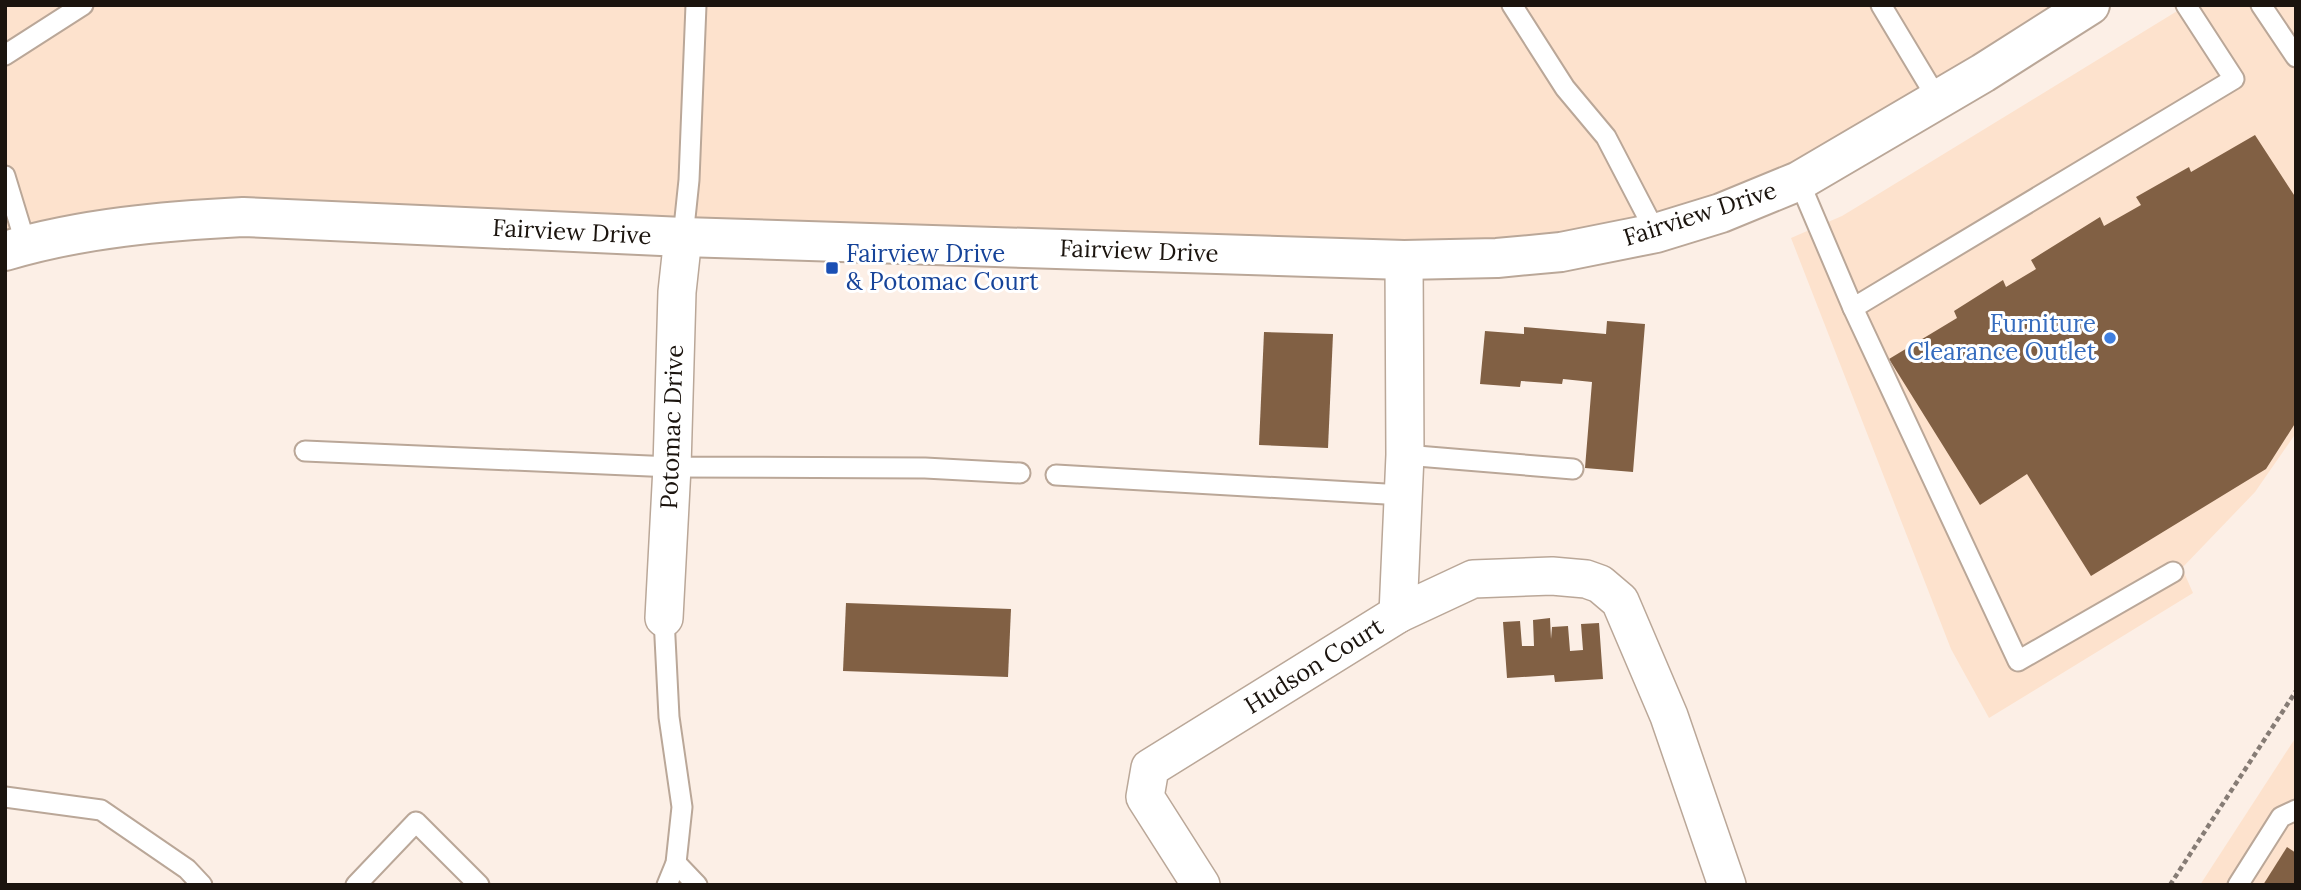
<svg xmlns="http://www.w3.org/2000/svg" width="2301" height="890" font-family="Lora,serif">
<rect width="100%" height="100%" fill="#fcefe6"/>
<!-- built -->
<g fill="#fde2cd">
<polygon points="5,5 2089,5 1799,181 1561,252 309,218 5,251"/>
<polygon points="2187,5 2296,5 2296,433 2255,492 2182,568 2193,593 1989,718 1951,649 1791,238 1842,216 1875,196"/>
<polygon points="2296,737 2296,885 2200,885"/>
</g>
<!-- building -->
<g fill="#816044">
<polygon points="2255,135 2296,198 2296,422 2266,469 2091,576 2027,474 1980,505 1889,359 1957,318 1954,311 2003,280 2006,287 2036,269 2031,260 2100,217 2104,226 2141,205 2136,197 2189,167 2191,172"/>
<polygon points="1607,321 1645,324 1633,472 1585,468 1592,382 1563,379 1562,384 1521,381 1520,387 1480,384 1485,331 1524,334 1524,327 1606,334"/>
<polygon points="1264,332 1333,334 1328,448 1259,445"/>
<polygon points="846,603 1011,609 1008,677 843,671"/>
<polygon points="1550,618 1551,639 1552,627 1568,626 1570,651 1583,650 1581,624 1599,623 1603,679 1555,682 1554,675 1507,678 1503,622 1520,621 1522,646 1534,646 1533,620"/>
<polygon points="2287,847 2296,853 2296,885 2263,885"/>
</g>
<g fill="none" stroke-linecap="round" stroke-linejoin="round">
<defs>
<g id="lane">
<polyline points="1512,5 1565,88 1606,137 1656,233"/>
<polyline points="1881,5 1938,100"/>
<polyline points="2261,5 2296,57"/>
<polyline points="5,55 83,5"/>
<polyline points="5,176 26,245"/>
<polyline points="1799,181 1853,308 2234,79 2186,5"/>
<polyline points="683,237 689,180 696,5"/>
<polyline points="1853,308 2018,661 2173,572"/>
<polyline points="305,451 672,467 925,468 1020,473"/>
<polyline points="1405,455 1573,469"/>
<polyline points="1056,475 1403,495"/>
<polyline points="664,618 669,717 682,807 676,863 667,885"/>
<polyline points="5,797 101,810 187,869 202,885"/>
<polyline points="676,863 697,885"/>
<polyline points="356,885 416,822 479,885"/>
<polyline points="2238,885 2281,817 2296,810"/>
</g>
<g id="street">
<polyline points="1398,614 1405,455 1404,260"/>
<polyline points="664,618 672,467 677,292 683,237"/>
<polyline points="1201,885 1145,797 1150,768 1398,614 1473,579 1552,576 1586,579 1600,584 1620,601 1669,716 1727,885"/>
</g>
<path id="secondary" d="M5 251C82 228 164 221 243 217L683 237 1404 260 1497 258 1561 252 1656 233 1721 213 1799 181 1983 73 2090 5"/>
</defs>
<!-- lane casing -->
<use href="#lane" stroke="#baa798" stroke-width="23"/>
<!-- street casing -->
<use href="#street" stroke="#baa798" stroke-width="40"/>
<!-- secondary casing -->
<use href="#secondary" stroke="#baa798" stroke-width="42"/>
<!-- path -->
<polyline stroke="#867c75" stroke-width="4.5" stroke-dasharray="5 3.5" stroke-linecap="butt" points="2170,885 2296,691"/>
<!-- lane -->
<use href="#lane" stroke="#fff" stroke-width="19"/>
<!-- street -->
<use href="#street" stroke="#fff" stroke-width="37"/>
<!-- secondary -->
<use href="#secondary" stroke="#fff" stroke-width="38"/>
</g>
<!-- markers -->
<rect fill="#1a4fb4" stroke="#fff" stroke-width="2.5" x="825" y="261" width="14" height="14" rx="3.5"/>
<circle fill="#3f7fe0" stroke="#fff" stroke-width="2.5" cx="2110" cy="338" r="7"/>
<g text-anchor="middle" stroke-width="6" stroke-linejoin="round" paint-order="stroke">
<!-- street labels -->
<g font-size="24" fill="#1b140e" stroke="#fff">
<text transform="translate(1700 214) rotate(-18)" y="8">Fairview Drive</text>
<text transform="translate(572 232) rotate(3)" y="8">Fairview Drive</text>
<text transform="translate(1139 251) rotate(2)" y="8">Fairview Drive</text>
<text transform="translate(672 427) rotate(-88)" y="8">Potomac Drive</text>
<text transform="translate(1314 666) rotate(-32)" y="8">Hudson Court</text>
</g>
<!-- transit labels -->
<g font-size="24" fill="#164399" stroke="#fff" text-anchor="start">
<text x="846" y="262">Fairview Drive<tspan x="846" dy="28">&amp; Potomac Court</tspan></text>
</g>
<!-- shop labels -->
<g font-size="24" fill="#366cbe" stroke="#fff" text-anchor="end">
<text x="2096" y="332">Furniture<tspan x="2096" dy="28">Clearance Outlet</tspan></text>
</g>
</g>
<!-- border -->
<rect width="2301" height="890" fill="none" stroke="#1b140e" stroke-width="14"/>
</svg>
